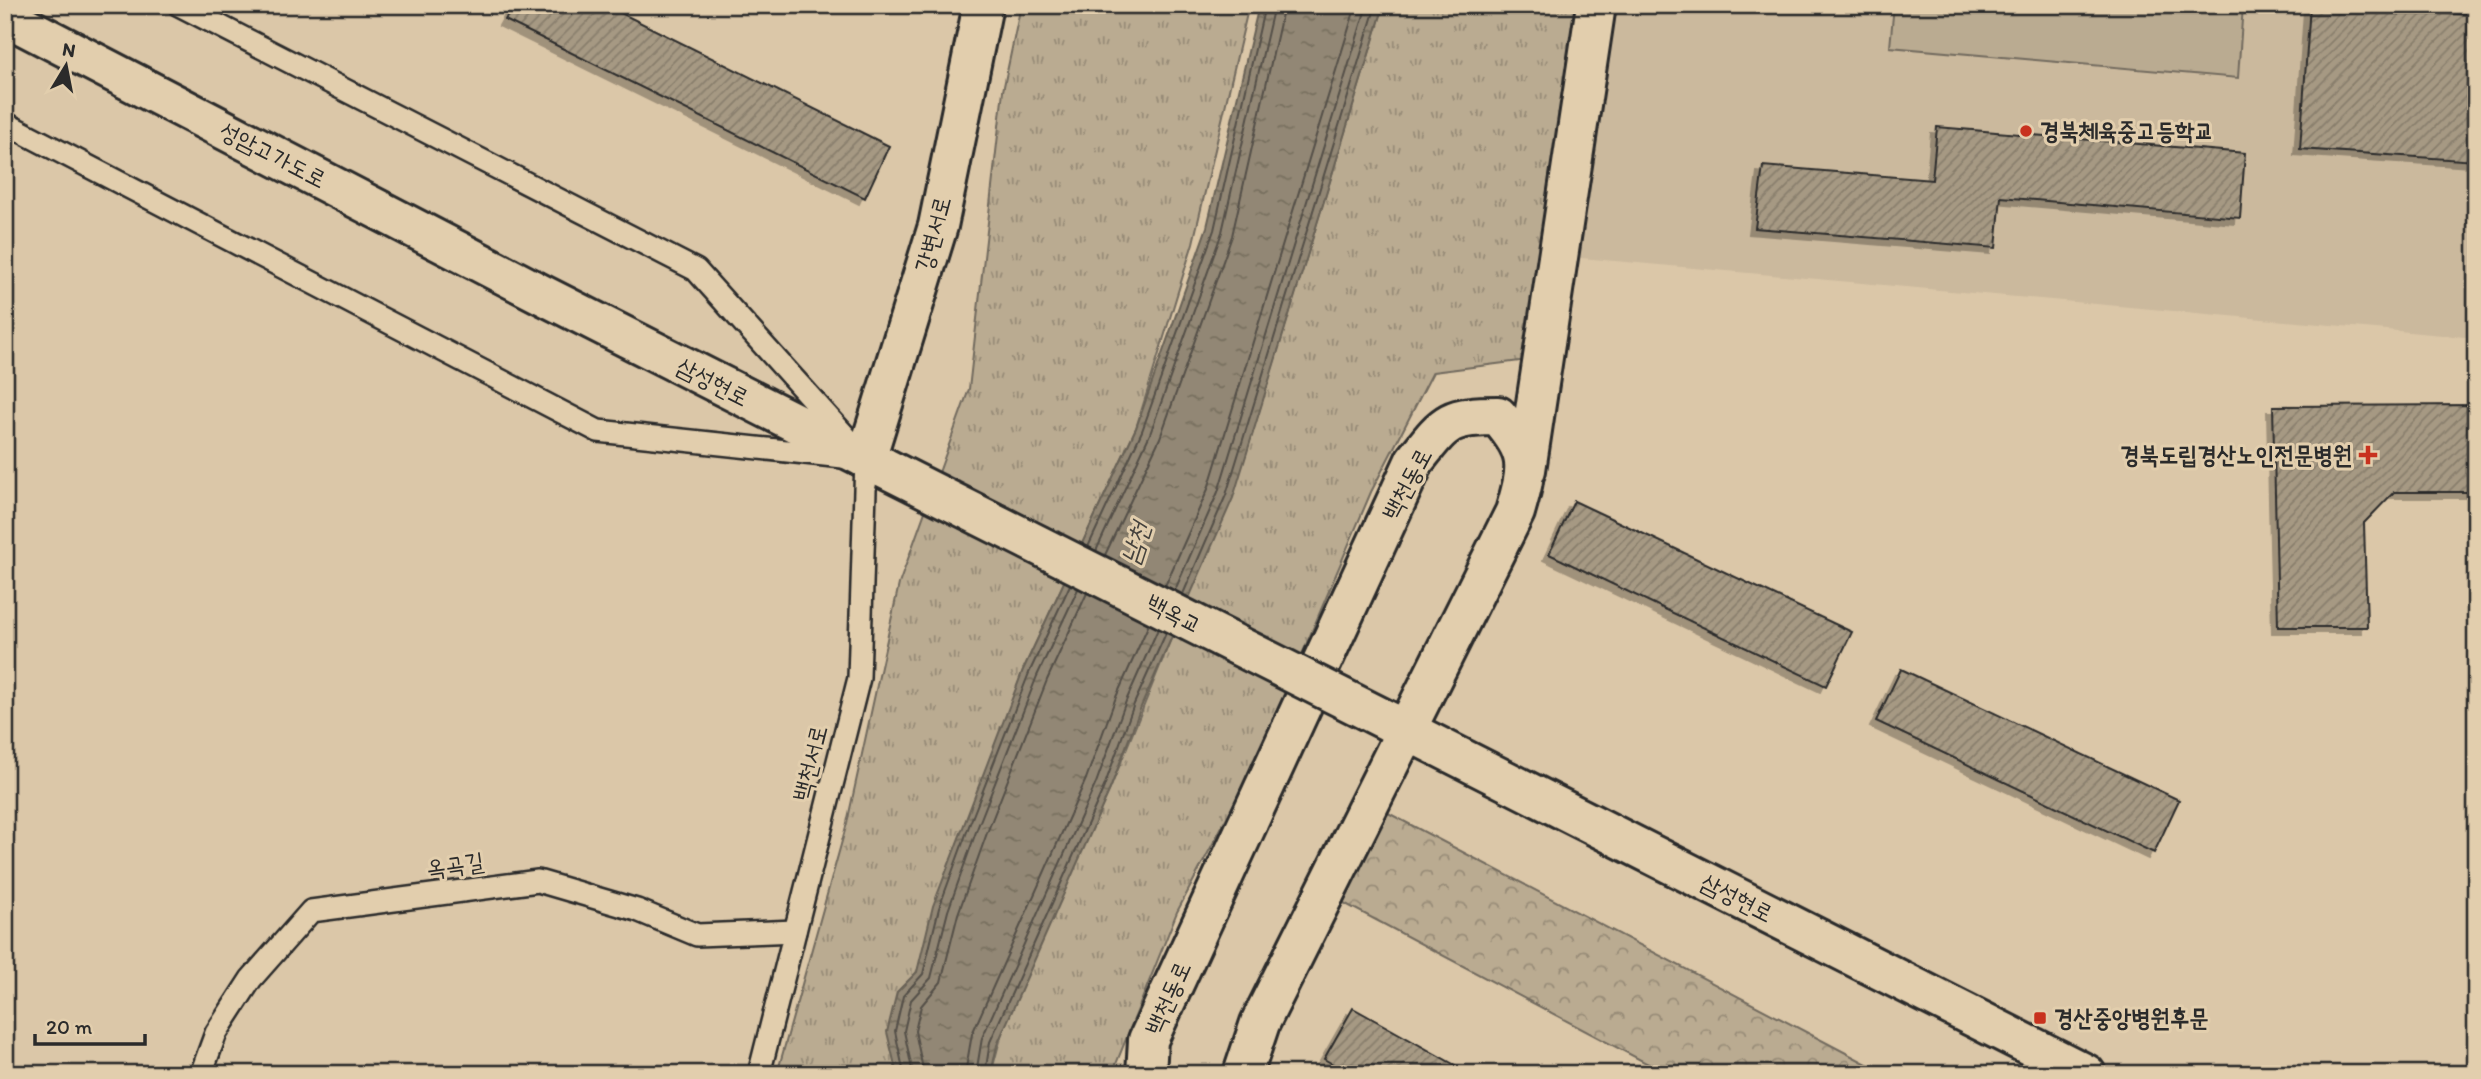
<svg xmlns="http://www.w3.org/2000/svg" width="2481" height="1079" font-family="Itim,'Poor Story',sans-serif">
<defs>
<pattern id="forest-crowns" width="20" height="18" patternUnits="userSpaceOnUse" patternTransform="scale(1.75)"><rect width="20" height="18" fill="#baab91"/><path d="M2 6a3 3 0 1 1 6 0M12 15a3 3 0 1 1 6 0" fill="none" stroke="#978b77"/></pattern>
<pattern id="park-tufts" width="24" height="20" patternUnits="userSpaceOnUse" patternTransform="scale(1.75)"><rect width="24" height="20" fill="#baab91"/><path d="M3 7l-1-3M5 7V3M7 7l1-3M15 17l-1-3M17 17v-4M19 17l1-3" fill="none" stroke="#978b77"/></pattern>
<pattern id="water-ripples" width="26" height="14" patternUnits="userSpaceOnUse" patternTransform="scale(1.75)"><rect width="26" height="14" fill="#928774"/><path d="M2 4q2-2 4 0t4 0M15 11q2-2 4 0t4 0" fill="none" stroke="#776f5f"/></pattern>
<pattern id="building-hatch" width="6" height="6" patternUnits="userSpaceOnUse" patternTransform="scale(1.75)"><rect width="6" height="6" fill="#a69983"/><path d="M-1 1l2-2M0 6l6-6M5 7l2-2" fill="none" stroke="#877d6b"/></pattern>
<filter id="shadow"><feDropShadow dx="-6" dy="6" stdDeviation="0" flood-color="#0004"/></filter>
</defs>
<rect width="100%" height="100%" fill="#dbc7a8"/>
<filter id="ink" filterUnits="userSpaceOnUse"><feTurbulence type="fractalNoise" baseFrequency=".0143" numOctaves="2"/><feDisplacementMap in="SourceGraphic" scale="14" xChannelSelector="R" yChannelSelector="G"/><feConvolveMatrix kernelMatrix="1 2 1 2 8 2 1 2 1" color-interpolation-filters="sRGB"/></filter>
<g filter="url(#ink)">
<!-- built -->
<polygon fill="#cbb99d" points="1595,5 2476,5 2476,338 1559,256"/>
<!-- grass -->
<polygon fill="#baab91" stroke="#726b5e" stroke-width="2" points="1894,5 2243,5 2238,78 1890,47"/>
<!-- forest -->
<polygon fill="url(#forest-crowns)" stroke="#726b5e" stroke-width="2" points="1371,804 1886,1074 1667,1074 1325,893"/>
<!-- park -->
<g fill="url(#park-tufts)" stroke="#726b5e" stroke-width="2">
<polygon points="1021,5 1249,5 1193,243 1136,428 1023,670 917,972 897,992 897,1074 777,1074 847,823 899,584 969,389 1003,91"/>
<polygon points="1384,5 1596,5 1543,358 1433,372 1371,492 1258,758 1177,912 1112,1074 991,1074 1011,998 1110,789 1246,454"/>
</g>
<!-- water -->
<polygon fill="url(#water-ripples)" stroke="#696257" stroke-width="2" points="1259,5 1384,5 1233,498 1141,707 1110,789 997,1045 991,1074 897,1074 887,1032 897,992 917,972 933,906 1023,670 1136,428 1207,227"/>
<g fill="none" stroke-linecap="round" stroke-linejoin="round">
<!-- shore -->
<g stroke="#545048" stroke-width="2">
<polyline points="1088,547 1142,431 1214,230 1265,5"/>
<polyline points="1096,551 1150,434 1222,232 1274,5"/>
<polyline points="1105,555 1160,438 1232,236 1284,5"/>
<polyline points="1165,586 1208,489 1356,5"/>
<polyline points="1175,590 1218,492 1367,5"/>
<polyline points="1183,594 1226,495 1376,5"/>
<polyline points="904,1074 895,1031 903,996 923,974 939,908 969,826 1029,673 1070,585"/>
<polyline points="913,1074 904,1031 911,1000 931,978 948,911 977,829 1037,676 1078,589"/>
<polyline points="924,1074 915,1031 921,1006 941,982 958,914 987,833 1047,680 1087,593"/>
<polyline points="965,1074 972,1034 1086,779 1116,697 1149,624"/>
<polyline points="976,1074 982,1038 1096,783 1126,701 1158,629"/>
<polyline points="985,1074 990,1042 1104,787 1134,704 1166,633"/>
</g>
</g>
<!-- building -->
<g fill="url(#building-hatch)" stroke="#2b2b2b" stroke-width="2" filter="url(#shadow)">
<polygon points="513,5 605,5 889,146 865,198 505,20"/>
<polygon points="2310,5 2476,15 2476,161 2300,149"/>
<polygon points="1937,127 2245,153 2240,218 2001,197 1996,248 1755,228 1763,166 1932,180"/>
<polygon points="2476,405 2476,492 2394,492 2364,523 2367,627 2278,627 2273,406"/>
<polygon points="1574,501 1852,632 1826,686 1549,554"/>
<polygon points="1901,669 2179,800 2154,853 1876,721"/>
<polygon points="1353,1008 1471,1074 1350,1074 1324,1059"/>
</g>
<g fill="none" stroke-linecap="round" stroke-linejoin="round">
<defs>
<g id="lane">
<polyline points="179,5 696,270 848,439"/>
<polyline points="5,123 598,431 843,457"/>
<polyline points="201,1074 216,1033 251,979 311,911 538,881 637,910 697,935 795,931"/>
<polyline points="759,1074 859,678 866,459"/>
</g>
<g id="street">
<polyline points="1526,470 1596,5"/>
<path d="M1146 1074 1148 1040 1415 460C1446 421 1448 416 1498 416 1530 454 1529 464 1515 512L1260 1023 1243 1074"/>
</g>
<g id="secondary">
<polyline points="5,16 541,294 885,468"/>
<polyline points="866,459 938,226 983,5"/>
<polyline points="1388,721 2086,1074"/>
</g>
</defs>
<!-- lane casing -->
<use href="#lane" stroke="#2b2b2b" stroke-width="26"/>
<!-- street casing -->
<use href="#street" stroke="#2b2b2b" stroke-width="44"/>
<!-- secondary casing -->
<use href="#secondary" stroke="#2b2b2b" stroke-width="44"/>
<!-- lane -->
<use href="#lane" stroke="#e2cead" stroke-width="21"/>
<!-- street -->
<use href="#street" stroke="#e2cead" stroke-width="38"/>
<!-- secondary -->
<use href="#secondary" stroke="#e2cead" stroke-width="38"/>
<defs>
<polyline id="secondary-bridge" points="885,468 1388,721"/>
</defs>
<!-- secondary-bridge casing -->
<use href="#secondary-bridge" stroke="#2b2b2b" stroke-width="44" stroke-linecap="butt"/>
<!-- secondary-bridge -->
<use href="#secondary-bridge" stroke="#e2cead" stroke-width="38"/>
</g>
</g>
<!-- markers -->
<g fill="#c8321e" stroke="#e2cead" stroke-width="2.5">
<circle cx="2026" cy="131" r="7"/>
<path d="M2364.5 444.5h7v7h7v7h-7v7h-7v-7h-7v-7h7z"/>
<rect x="2033" y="1011" width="14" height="14" rx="3.5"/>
</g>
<g text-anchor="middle" stroke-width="6" stroke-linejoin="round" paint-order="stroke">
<!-- poi labels -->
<g font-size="24" font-weight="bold" fill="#2b2b2b" stroke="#e2cead" text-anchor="start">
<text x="2040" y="139">경북체육중고등학교</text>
<text x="2352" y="463" text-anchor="end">경북도립경산노인전문병원</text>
<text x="2054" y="1026">경산중앙병원후문</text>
</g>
<!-- street labels -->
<g font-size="24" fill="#2b2b2b" stroke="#e2cead">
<text transform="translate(273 155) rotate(27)" y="8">성암고가도로</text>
<text transform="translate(933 234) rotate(-75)" y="8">강변서로</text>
<text transform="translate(713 382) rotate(27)" y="8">삼성현로</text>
<text transform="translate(1407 484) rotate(-62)" y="8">백천동로</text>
<text transform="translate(1174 614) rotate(27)" y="8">백옥교</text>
<text transform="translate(810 763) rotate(-76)" y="8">백천서로</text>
<text transform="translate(455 865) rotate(-8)" y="8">옥곡길</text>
<text transform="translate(1737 898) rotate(27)" y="8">삼성현로</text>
<text transform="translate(1168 998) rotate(-66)" y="8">백천동로</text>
</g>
<!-- water labels -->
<g font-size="26" font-style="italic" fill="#45423d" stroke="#e2cead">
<text transform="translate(1135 543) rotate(-72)" y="9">남천</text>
</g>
</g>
<!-- margin -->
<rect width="2481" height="1079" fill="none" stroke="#e2cead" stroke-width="28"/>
<rect x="14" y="14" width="2453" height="1051" fill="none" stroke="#2b2b2b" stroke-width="2.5" filter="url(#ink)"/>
<!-- north arrow -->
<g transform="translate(66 66) rotate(10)" stroke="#e2cead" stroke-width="5" paint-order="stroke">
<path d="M0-5L12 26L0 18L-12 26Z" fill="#2b2b2b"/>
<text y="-10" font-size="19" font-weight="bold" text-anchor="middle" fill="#2b2b2b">N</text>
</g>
<!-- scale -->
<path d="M35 1034v10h110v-10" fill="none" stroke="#2b2b2b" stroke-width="3.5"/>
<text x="46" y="1034" font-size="21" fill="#2b2b2b" stroke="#e2cead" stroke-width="5" paint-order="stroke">20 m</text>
</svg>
